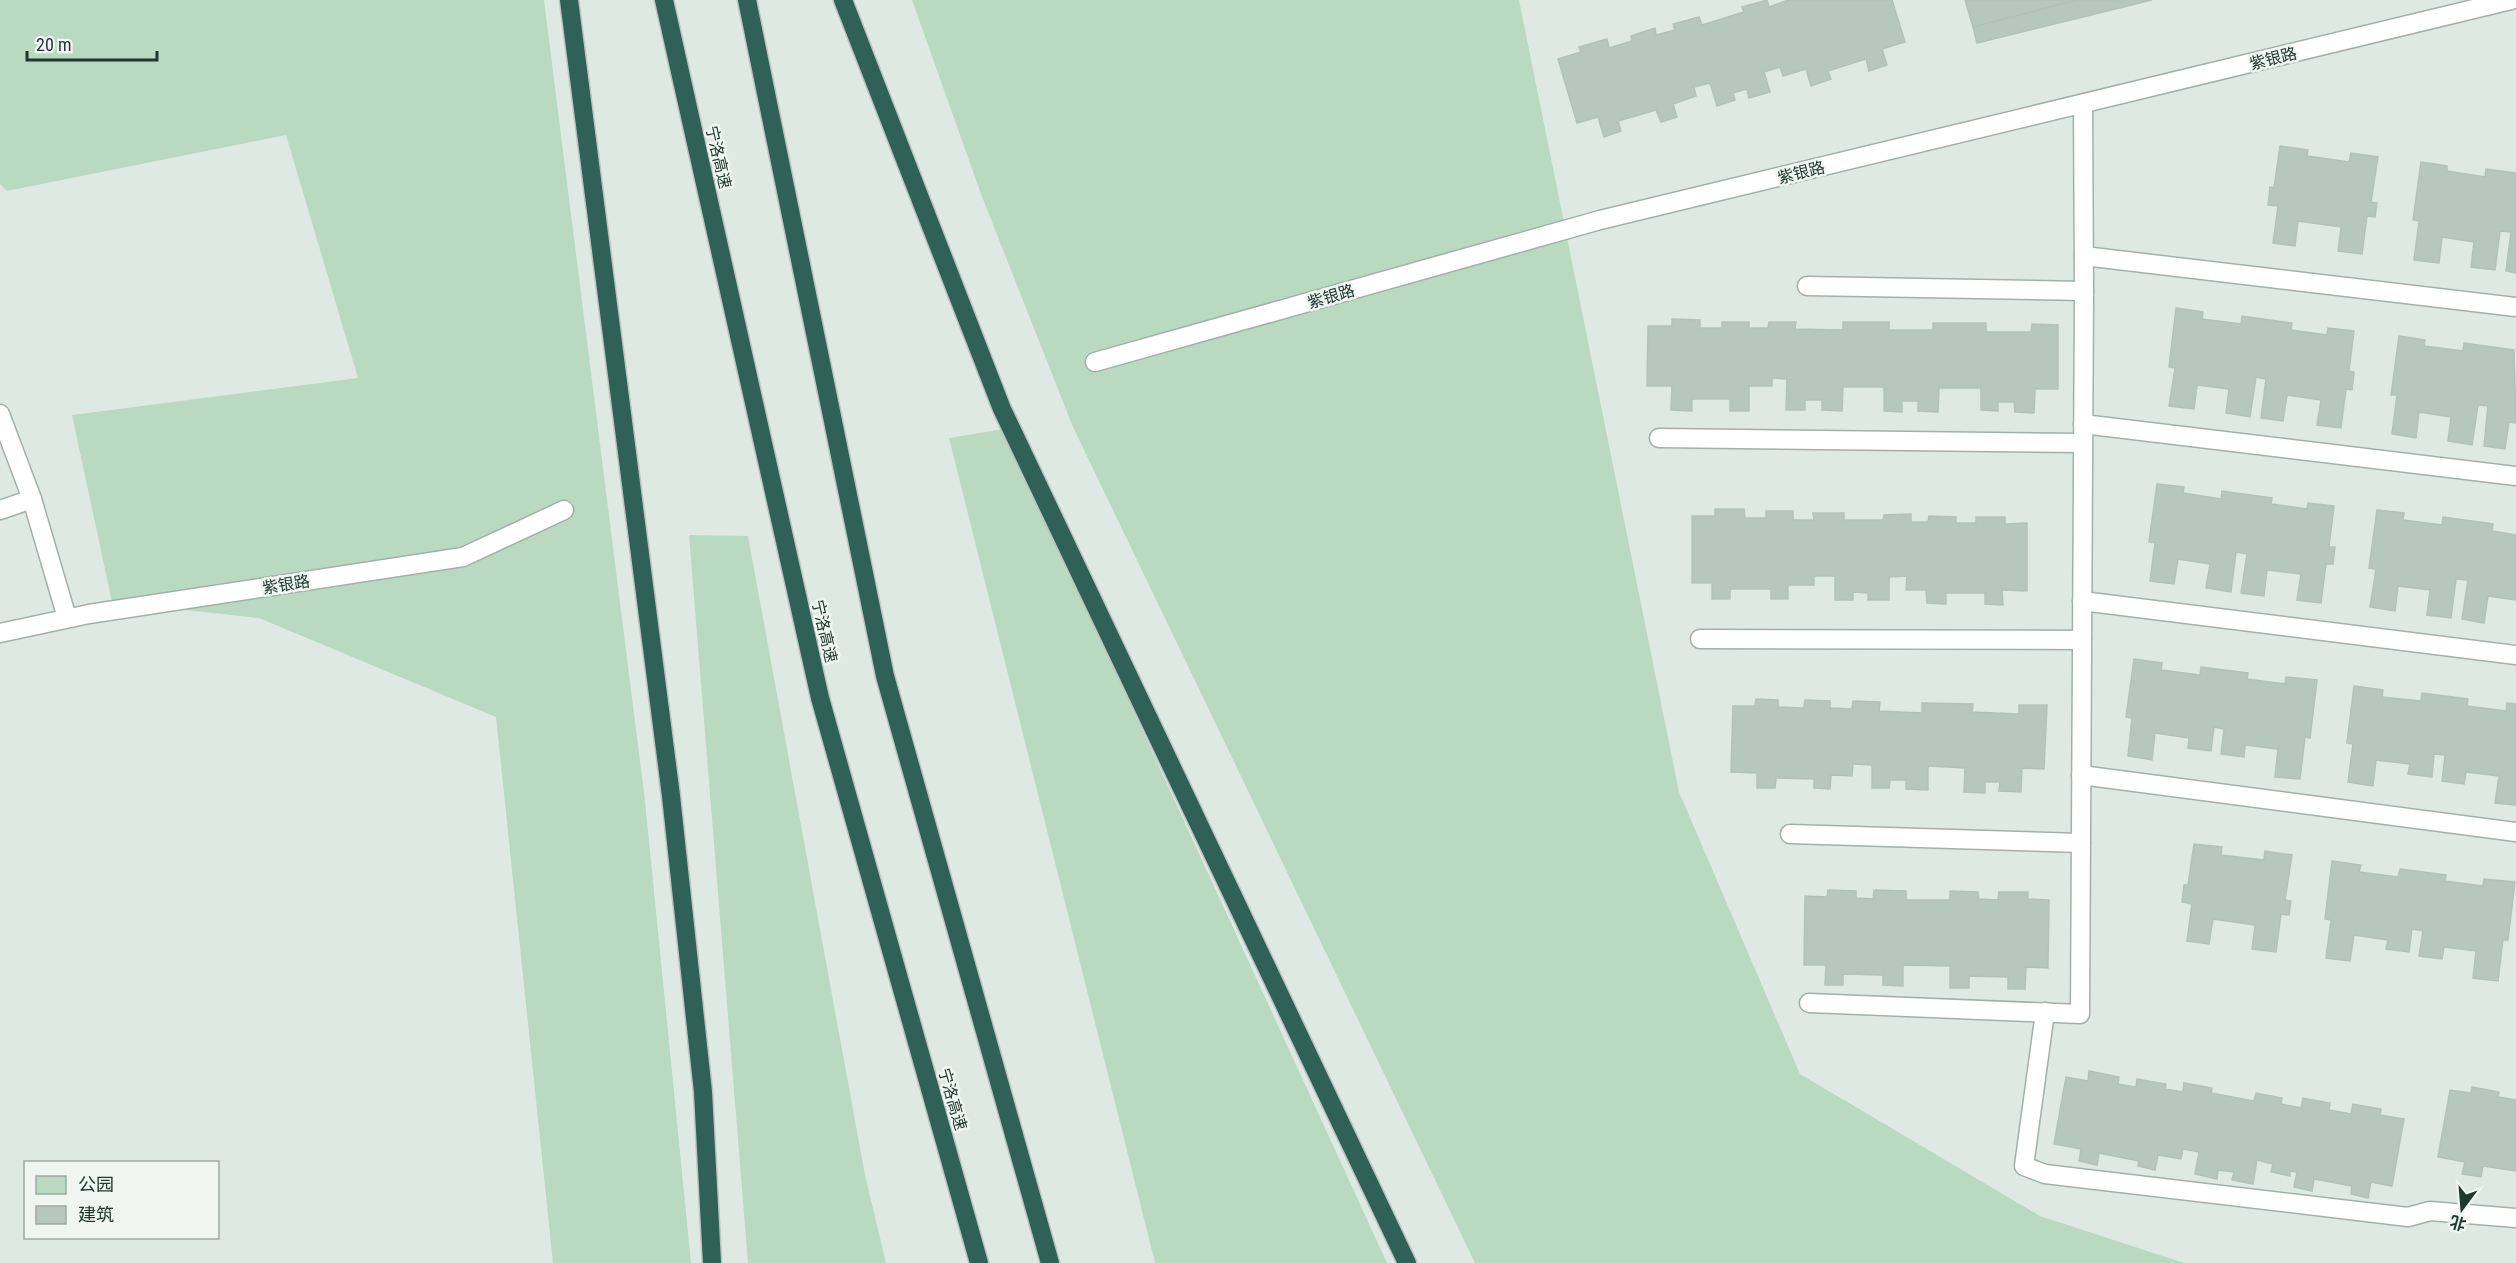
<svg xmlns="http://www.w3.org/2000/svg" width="2516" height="1263" font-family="'Roboto Condensed','Noto Sans SC',sans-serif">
<rect width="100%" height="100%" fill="#dfe9e4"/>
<!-- green -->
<g fill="#b9d9c1">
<polygon points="0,0 544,0 645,801 691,1263 553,1263 496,717 259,618 112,602 72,415 358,378 286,135 7,191 0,184"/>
<polygon points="912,0 1519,0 1679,792 1800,1074 2040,1216 2184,1263 1475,1263 1073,427 981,194"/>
<polygon points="1004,429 1387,1263 1155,1263 949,438"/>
<polygon points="689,535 748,536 865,1175 886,1263 748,1263"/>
</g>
<!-- building -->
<g fill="#b8c6c0" stroke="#b2c2bb" stroke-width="1.5">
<polygon points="1767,0 1769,7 1788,0 1892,0 1905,42 1882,49 1887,65 1869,71 1866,59 1828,71 1831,79 1811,86 1806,69 1783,76 1780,67 1764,72 1770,92 1749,98 1747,89 1733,93 1735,100 1717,106 1710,83 1694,87 1696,96 1673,104 1677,117 1661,122 1656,110 1618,121 1621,131 1604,137 1598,117 1577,123 1558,59 1581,52 1579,47 1607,39 1609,48 1632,41 1631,36 1655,28 1656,35 1675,30 1673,24 1699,17 1702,25 1744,12 1742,7"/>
<polygon points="1965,0 2077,0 1973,27"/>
<polygon points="2077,0 2152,0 1977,43 1973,27"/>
<polygon points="2280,146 2308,150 2307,156 2349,162 2351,153 2378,157 2371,202 2377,203 2375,217 2367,216 2362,254 2338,251 2341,227 2298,221 2295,246 2273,243 2278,206 2268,205 2270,187 2274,188"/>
<polygon points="2421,162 2447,166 2447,171 2485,177 2486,169 2516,173 2516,273 2506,271 2511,232 2500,231 2495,270 2471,267 2474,242 2442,237 2439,263 2414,260 2419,221 2413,220"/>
<polygon points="2176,308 2203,312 2202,319 2241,324 2242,316 2292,323 2291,330 2327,335 2328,328 2354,331 2349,371 2354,372 2352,390 2346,389 2341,428 2317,425 2321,400 2287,395 2283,421 2261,418 2266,379 2256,377 2250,417 2226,413 2229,389 2197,385 2194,409 2169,406 2175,368 2169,367"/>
<polygon points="1672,319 1700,320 1700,328 1722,328 1722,322 1749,322 1749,328 1768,328 1769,322 1796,322 1795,329 1843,330 1843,322 1889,322 1889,330 1933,330 1933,323 1986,323 1986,332 2031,332 2032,324 2058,325 2058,389 2035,389 2034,413 2015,412 2014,402 1998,402 1998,411 1981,410 1981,388 1939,388 1938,412 1918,411 1918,401 1902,401 1902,412 1884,411 1884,387 1843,387 1842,411 1822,410 1822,400 1805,400 1805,410 1786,410 1787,379 1772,378 1772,386 1749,386 1749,411 1730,411 1730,399 1692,399 1692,411 1671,410 1672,386 1647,386 1648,326 1672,326"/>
<polygon points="2399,336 2425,340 2424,346 2463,351 2464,343 2514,350 2516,423 2509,422 2505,449 2484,446 2488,406 2478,405 2472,445 2448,441 2451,417 2419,412 2416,438 2392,434 2397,395 2391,395"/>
<polygon points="2157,484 2184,487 2183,493 2221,499 2222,491 2272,498 2271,504 2307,509 2308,503 2334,506 2329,547 2335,547 2333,564 2326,564 2321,603 2297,600 2301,574 2267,570 2264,596 2241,593 2247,554 2236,552 2231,592 2206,588 2210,564 2178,559 2174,584 2150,581 2155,543 2149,542"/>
<polygon points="1715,509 1744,509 1745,518 1766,518 1766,511 1793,511 1793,520 1814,520 1813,513 1844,513 1844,520 1883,520 1884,515 1911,514 1911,522 1928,522 1929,516 1956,517 1956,523 1976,523 1976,517 2005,517 2005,524 2027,523 2027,591 2002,590 2003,605 1985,604 1985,593 1946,593 1946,604 1927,603 1926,590 1906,590 1907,576 1889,577 1889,600 1868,600 1868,593 1853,592 1853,600 1835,600 1835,576 1814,576 1814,585 1788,585 1788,599 1771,599 1771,589 1730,589 1730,599 1712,599 1712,583 1692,583 1692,516 1715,516"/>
<polygon points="2377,510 2404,513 2403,520 2442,525 2443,517 2493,524 2492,531 2516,535 2516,600 2488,596 2484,623 2462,619 2468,580 2456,579 2451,618 2427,615 2430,590 2398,586 2395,611 2370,607 2376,569 2369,568"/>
<polygon points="2134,659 2162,663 2161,670 2200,675 2201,667 2248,673 2247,679 2285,684 2286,677 2317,680 2310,738 2305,737 2300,779 2275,777 2278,749 2245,745 2244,757 2221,754 2224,729 2214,727 2211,751 2188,748 2189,738 2155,733 2152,760 2128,756 2132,718 2126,717"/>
<polygon points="2354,686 2383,690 2382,697 2421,701 2422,693 2468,699 2467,706 2506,711 2507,703 2516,704 2516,805 2495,803 2499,776 2466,772 2464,784 2442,781 2445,755 2434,754 2432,777 2408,774 2410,764 2376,760 2373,786 2348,782 2353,744 2347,743"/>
<polygon points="1756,699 1778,700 1778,707 1804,708 1805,700 1830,701 1830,708 1852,709 1853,701 1880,702 1879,711 1922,713 1922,703 1973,704 1972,712 2019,714 2019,705 2047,705 2044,769 2022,768 2021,792 1999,791 2000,782 1985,782 1985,793 1964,792 1965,768 1928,766 1928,790 1906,789 1906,780 1890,780 1889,788 1872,788 1872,765 1853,764 1852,776 1831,775 1830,789 1814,788 1814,779 1776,778 1775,788 1757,788 1757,773 1731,772 1733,706 1755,706"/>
<polygon points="2194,844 2222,847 2221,855 2264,860 2265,851 2292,855 2285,900 2291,901 2289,915 2281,914 2276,952 2252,949 2255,925 2213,919 2209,944 2187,941 2192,904 2182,902 2184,885 2188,885"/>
<polygon points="2332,861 2361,865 2359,872 2398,877 2400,869 2446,875 2445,881 2483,886 2484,879 2515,882 2508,940 2503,940 2498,981 2473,978 2476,951 2444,947 2442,959 2419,956 2423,931 2412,929 2409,952 2386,949 2388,940 2354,935 2350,961 2326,958 2331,920 2325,919"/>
<polygon points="1828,890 1856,891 1856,898 1873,899 1874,890 1906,891 1906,900 1950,900 1950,891 1978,892 1979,899 1998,900 1999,892 2028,892 2028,899 2049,900 2048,968 2026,967 2025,989 2008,989 2008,977 1969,976 1969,988 1950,988 1950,966 1903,965 1903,986 1883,985 1883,975 1843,974 1843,985 1825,985 1826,965 1804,965 1805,896 1827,897"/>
<polygon points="2089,1071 2119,1077 2118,1084 2136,1087 2137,1079 2166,1084 2165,1089 2183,1092 2184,1083 2212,1088 2211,1093 2254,1101 2256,1093 2282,1098 2281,1104 2301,1108 2303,1098 2330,1103 2329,1110 2351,1114 2353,1104 2381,1109 2380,1115 2404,1119 2392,1186 2371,1182 2368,1198 2351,1194 2352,1186 2314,1179 2312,1191 2294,1187 2297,1172 2290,1171 2290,1176 2271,1172 2273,1164 2257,1160 2253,1184 2232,1180 2234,1172 2218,1170 2217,1179 2195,1174 2199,1152 2183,1149 2181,1159 2158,1155 2155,1170 2138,1166 2139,1161 2099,1153 2097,1165 2079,1161 2081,1149 2054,1144 2066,1077 2088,1081"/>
<polygon points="2472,1087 2499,1092 2498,1097 2516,1100 2516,1171 2483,1166 2481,1177 2462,1174 2465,1162 2438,1157 2450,1090 2471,1093"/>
</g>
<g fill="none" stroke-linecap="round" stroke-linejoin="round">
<defs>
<g id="lane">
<polyline points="2084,256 2516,307"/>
<polyline points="1807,286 2084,291 2083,104"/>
<polyline points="1095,362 1600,220 2511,0"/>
<polyline points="0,414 32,499 67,618"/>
<polyline points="2083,424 2516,476"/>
<polyline points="1659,438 2083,443"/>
<polyline points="0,510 32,499"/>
<polyline points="2082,601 2516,655"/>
<polyline points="0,633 89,614 463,557 564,510"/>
<polyline points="1700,639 2082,640"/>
<polyline points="2081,775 2516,832"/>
<polyline points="1790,834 2081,843"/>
<polyline points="1809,1003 2080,1014 2084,291"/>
<polyline points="2045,1012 2024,1166 2045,1174 2408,1217 2430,1211 2516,1218"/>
</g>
<g id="highway">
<polyline points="569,0 671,796 703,1092 712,1263"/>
<polyline points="664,0 820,698 979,1263"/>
<polyline points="747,0 885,676 1050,1263"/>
<polyline points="843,0 1002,409 1407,1263"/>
</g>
</defs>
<!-- lane casing -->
<use href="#lane" stroke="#a2b0ab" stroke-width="21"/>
<!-- highway casing -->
<use href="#highway" stroke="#bcc3c1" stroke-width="21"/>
<!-- lane -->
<use href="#lane" stroke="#fff" stroke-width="18"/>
<!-- highway -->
<use href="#highway" stroke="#306156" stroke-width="18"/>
</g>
<g text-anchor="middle" stroke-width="5" stroke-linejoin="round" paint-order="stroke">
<!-- street labels -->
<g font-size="16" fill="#213731" stroke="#eff6f2">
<text transform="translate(2273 58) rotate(-14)" y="6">紫银路</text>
<text transform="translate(719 157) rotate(77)" y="6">宁洛高速</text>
<text transform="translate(1801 172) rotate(-14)" y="6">紫银路</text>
<text transform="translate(1331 296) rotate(-16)" y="6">紫银路</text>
<text transform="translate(286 584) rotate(-9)" y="6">紫银路</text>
<text transform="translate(825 631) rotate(77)" y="6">宁洛高速</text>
<text transform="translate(953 1099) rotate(74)" y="6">宁洛高速</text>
</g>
</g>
<!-- legend -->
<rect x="24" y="1161" width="195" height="78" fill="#eff6f2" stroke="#9daaa5" stroke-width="1.5"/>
<rect x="36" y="1176" width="30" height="18" fill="#b9d9c1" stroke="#9daaa5" stroke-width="1.5"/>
<text x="78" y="1191" font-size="18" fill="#213731">公园</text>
<rect x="36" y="1206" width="30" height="18" fill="#b8c6c0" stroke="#9daaa5" stroke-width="1.5"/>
<text x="78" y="1221" font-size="18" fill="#213731">建筑</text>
<!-- north arrow -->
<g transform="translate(2462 1209) rotate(196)" stroke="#eff6f2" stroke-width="4.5" paint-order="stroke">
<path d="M0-4.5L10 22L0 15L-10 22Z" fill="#213731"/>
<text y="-9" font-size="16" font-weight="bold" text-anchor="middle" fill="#213731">北</text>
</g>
<!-- scale -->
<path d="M27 51v9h130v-9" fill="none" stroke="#213731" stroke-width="3"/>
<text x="36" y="51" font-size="18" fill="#213731" stroke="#eff6f2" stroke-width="4.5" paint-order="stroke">20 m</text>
</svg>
